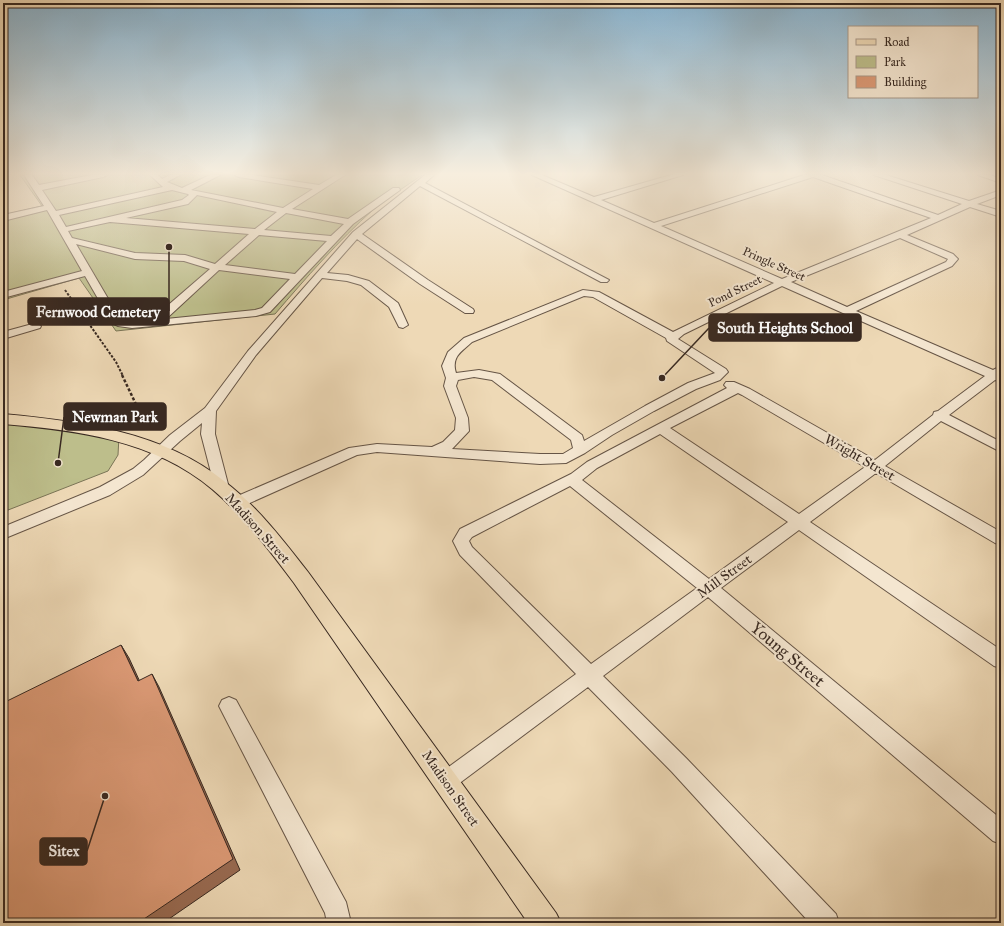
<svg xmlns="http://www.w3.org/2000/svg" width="1004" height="926" font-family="'IM FELL Great Primer',serif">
<rect width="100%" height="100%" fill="#eed9b6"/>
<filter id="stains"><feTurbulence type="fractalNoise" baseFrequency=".005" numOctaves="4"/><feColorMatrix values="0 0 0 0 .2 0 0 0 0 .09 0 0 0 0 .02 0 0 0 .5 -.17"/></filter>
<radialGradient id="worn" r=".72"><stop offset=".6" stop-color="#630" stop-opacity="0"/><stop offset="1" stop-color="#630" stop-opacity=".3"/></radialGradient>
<!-- green -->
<g fill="#bdbe8b" stroke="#7a7456">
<path d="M20 175H422C406 186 389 197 374 209 338 241 306 278 275 314L116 331 79 278 3 300V215L42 206Z"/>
<polygon points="3,423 119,436 118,455 108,471 3,512"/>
</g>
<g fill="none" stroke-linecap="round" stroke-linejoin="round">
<defs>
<g id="minor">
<path d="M24 175H32L39 185 92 175H107L103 177 42 190 56 211 163 187 150 175H158L162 179 170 175H180L167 182 182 188 210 175H220L191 190 283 208 313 189 239 177 235 175H253L319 185 336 175H345L292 209 348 219 393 188H399L400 190 353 224 270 312 256 316 132 328 118 326 112 323 85 276 3 298V292L82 271 47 210 3 221V215L44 206ZM172 190 188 194 189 195 182 200 66 227 59 215ZM197 195 277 212 255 229 126 218 188 204ZM286 213 344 224 331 236 264 230ZM110 222 249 234 215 264 185 255 135 253 72 238 68 231ZM259 235 327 241 295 274 225 265ZM76 244 135 259 184 261 210 269 151 320 132 322 120 319ZM219 270 290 279 262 308 255 310 166 319Z"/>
<polygon points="425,175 434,175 425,183 609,280 607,282 601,282 420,186 362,234 428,280 473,309 474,311 473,313 465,313 420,284 357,239 327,273 348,275 369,281 398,303 408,325 403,328 399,327 389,307 361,285 347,281 322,278 256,355 216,411 215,434 229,488 227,492 222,493 217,492 215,488 201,434 202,423 180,441 143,475 110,495 3,539 3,527 100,487 133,469 144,460 170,435 205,408 248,351 353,232"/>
<path d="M532 175H542L594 197 671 175H683L601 200 654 223 804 175H822L938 215 962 204 874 175H886L969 201 1001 190V195L977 204 1001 211V217L970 207 907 235 953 254 958 259 952 266 856 311 993 370 1001 366V382L995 380 949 415 1001 442V452L941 421 885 466 1001 532V545L995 543 876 473 810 522 1001 650V668L994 666 799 530 721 588 1001 819V844L993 841 708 597 603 676 686 758 836 914 839 923H810L672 772 588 687 453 788 446 792 439 788 435 781 439 774 576 674 460 555 453 541 460 529 571 474 587 462 727 388 724 385 726 382H734L750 389 875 460 933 415 934 412 938 411 985 376 782 286 684 334 678 339 726 369 728 372 720 380 696 389 654 411 612 435 585 453 566 463 540 464 377 452 357 455 243 506 238 507 233 506 231 502 233 498 349 448 377 444 432 447 443 442 455 430 456 418 444 386 446 378 442 366 448 352 464 338 583 290 599 292 673 332 774 283ZM813 177 931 218 782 279 661 226ZM900 238 948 259 946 262 847 307 791 282ZM584 296 593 297 666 338 667 341 715 373 688 383 645 406 584 441 582 435 500 374 479 370 456 373C451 357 461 352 472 342ZM474 377 492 380 571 440 573 448 563 454H540L452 449 469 431 468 418 456 386 458 380ZM738 393 742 395 865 467 799 514 670 428ZM660 434 788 522 709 579 582 480 597 468ZM570 486 697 588 591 664 472 547 469 541 472 537Z"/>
<polygon points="978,175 990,175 1001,179 1001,183"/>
<polygon points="36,323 41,326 40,328 3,339 3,332"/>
<polygon points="229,697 236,700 346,902 351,923 327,923 325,913 219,706 222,700"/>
</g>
<path id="major" d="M3 414C79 421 162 431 224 481 257 506 283 540 308 572L556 913 561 923H528L294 583C269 550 244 516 212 489 154 440 76 430 3 424Z"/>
</defs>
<!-- minor casing -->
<use href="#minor" stroke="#665546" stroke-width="2"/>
<!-- major casing -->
<use href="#major" stroke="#382921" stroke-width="2"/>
<!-- path-far1 -->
<polyline stroke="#382921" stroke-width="2" stroke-dasharray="2.5 1.5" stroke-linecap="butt" points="65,290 116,362 123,376"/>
<!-- path -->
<polyline stroke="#382921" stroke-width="2.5" stroke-dasharray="3 2" stroke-linecap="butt" points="122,375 142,417 129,428"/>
<!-- minor -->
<use href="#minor" fill="#f4e6d0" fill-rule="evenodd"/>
<!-- major -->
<use href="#major" fill="#eed9b6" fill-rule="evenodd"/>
</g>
<!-- shaded-wall -->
<g fill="#996b52" stroke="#382921">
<polygon points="121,645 129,658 146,695 138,681"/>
<polygon points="152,674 159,687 240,870 163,923 138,923"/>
</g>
<!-- building -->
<polygon fill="#db9975" stroke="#382921" points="121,645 138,681 152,674 233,859 138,923 3,923 3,703"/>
<!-- sky -->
<linearGradient id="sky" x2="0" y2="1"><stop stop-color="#89b6d4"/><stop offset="0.57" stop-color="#f7eede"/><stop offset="1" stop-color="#f7eede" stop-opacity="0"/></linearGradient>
<rect width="1004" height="305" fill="url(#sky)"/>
<g text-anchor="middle" stroke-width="4" stroke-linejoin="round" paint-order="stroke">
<!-- far-street labels -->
<g font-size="12" fill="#382921" stroke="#f4e6d0">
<text transform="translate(774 264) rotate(24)" y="4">Pringle Street</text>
<text transform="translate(735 291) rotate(-26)" y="4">Pond Street</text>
</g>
<!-- street labels -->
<g font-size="14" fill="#382921" stroke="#f4e6d0">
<text transform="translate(860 457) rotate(30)" y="5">Wright Street</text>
<text transform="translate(258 528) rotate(48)" y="5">Madison Street</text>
<text transform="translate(724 576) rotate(-36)" y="5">Mill Street</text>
<text transform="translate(451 788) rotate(55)" y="5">Madison Street</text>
</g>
<!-- near-street labels -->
<g font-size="17" fill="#382921" stroke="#f4e6d0">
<text transform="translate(788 654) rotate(40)" y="6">Young Street</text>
</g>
</g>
<!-- callouts -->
<path fill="none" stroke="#382921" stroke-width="1.5" d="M169 247L169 311M662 378L709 328M58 463L64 417M105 796L87 851"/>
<g fill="#382921" stroke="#f4e6d0" stroke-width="1.5">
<circle cx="169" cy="247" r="4"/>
<circle cx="662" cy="378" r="4"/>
<circle cx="58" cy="463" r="4"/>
<circle cx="105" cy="796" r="4"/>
</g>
<g fill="#382921" stroke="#382921" stroke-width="1.5">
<rect x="28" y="298" width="141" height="27" rx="4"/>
<rect x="709" y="314" width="152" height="27" rx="4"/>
<rect x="64" y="403" width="102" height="27" rx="4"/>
<rect x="40" y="838" width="47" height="27" rx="4"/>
</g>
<g font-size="15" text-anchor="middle" font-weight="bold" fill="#fff">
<text x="98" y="317">Fernwood Cemetery</text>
<text x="785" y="333">South Heights School</text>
<text x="115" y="422">Newman Park</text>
<text x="64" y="856">Sitex</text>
</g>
<!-- margin -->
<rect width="1004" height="926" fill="none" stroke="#eed9b6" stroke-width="16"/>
<rect x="4" y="4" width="996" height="918" fill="none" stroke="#382921" stroke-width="2"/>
<rect x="8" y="8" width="988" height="910" fill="none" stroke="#382921"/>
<!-- legend -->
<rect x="848" y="26" width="130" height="72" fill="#f4e6d0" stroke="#a99a8a"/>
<rect x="856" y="39" width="20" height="6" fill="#eed9b6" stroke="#a99a8a"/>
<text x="884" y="46" font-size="12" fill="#382921">Road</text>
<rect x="856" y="56" width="20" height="12" fill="#bdbe8b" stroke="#a99a8a"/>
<text x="884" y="66" font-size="12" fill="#382921">Park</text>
<rect x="856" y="76" width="20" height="12" fill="#db9975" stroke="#a99a8a"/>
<text x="884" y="86" font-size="12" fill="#382921">Building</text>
<rect width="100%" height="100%" filter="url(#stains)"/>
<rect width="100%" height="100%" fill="url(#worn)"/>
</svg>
